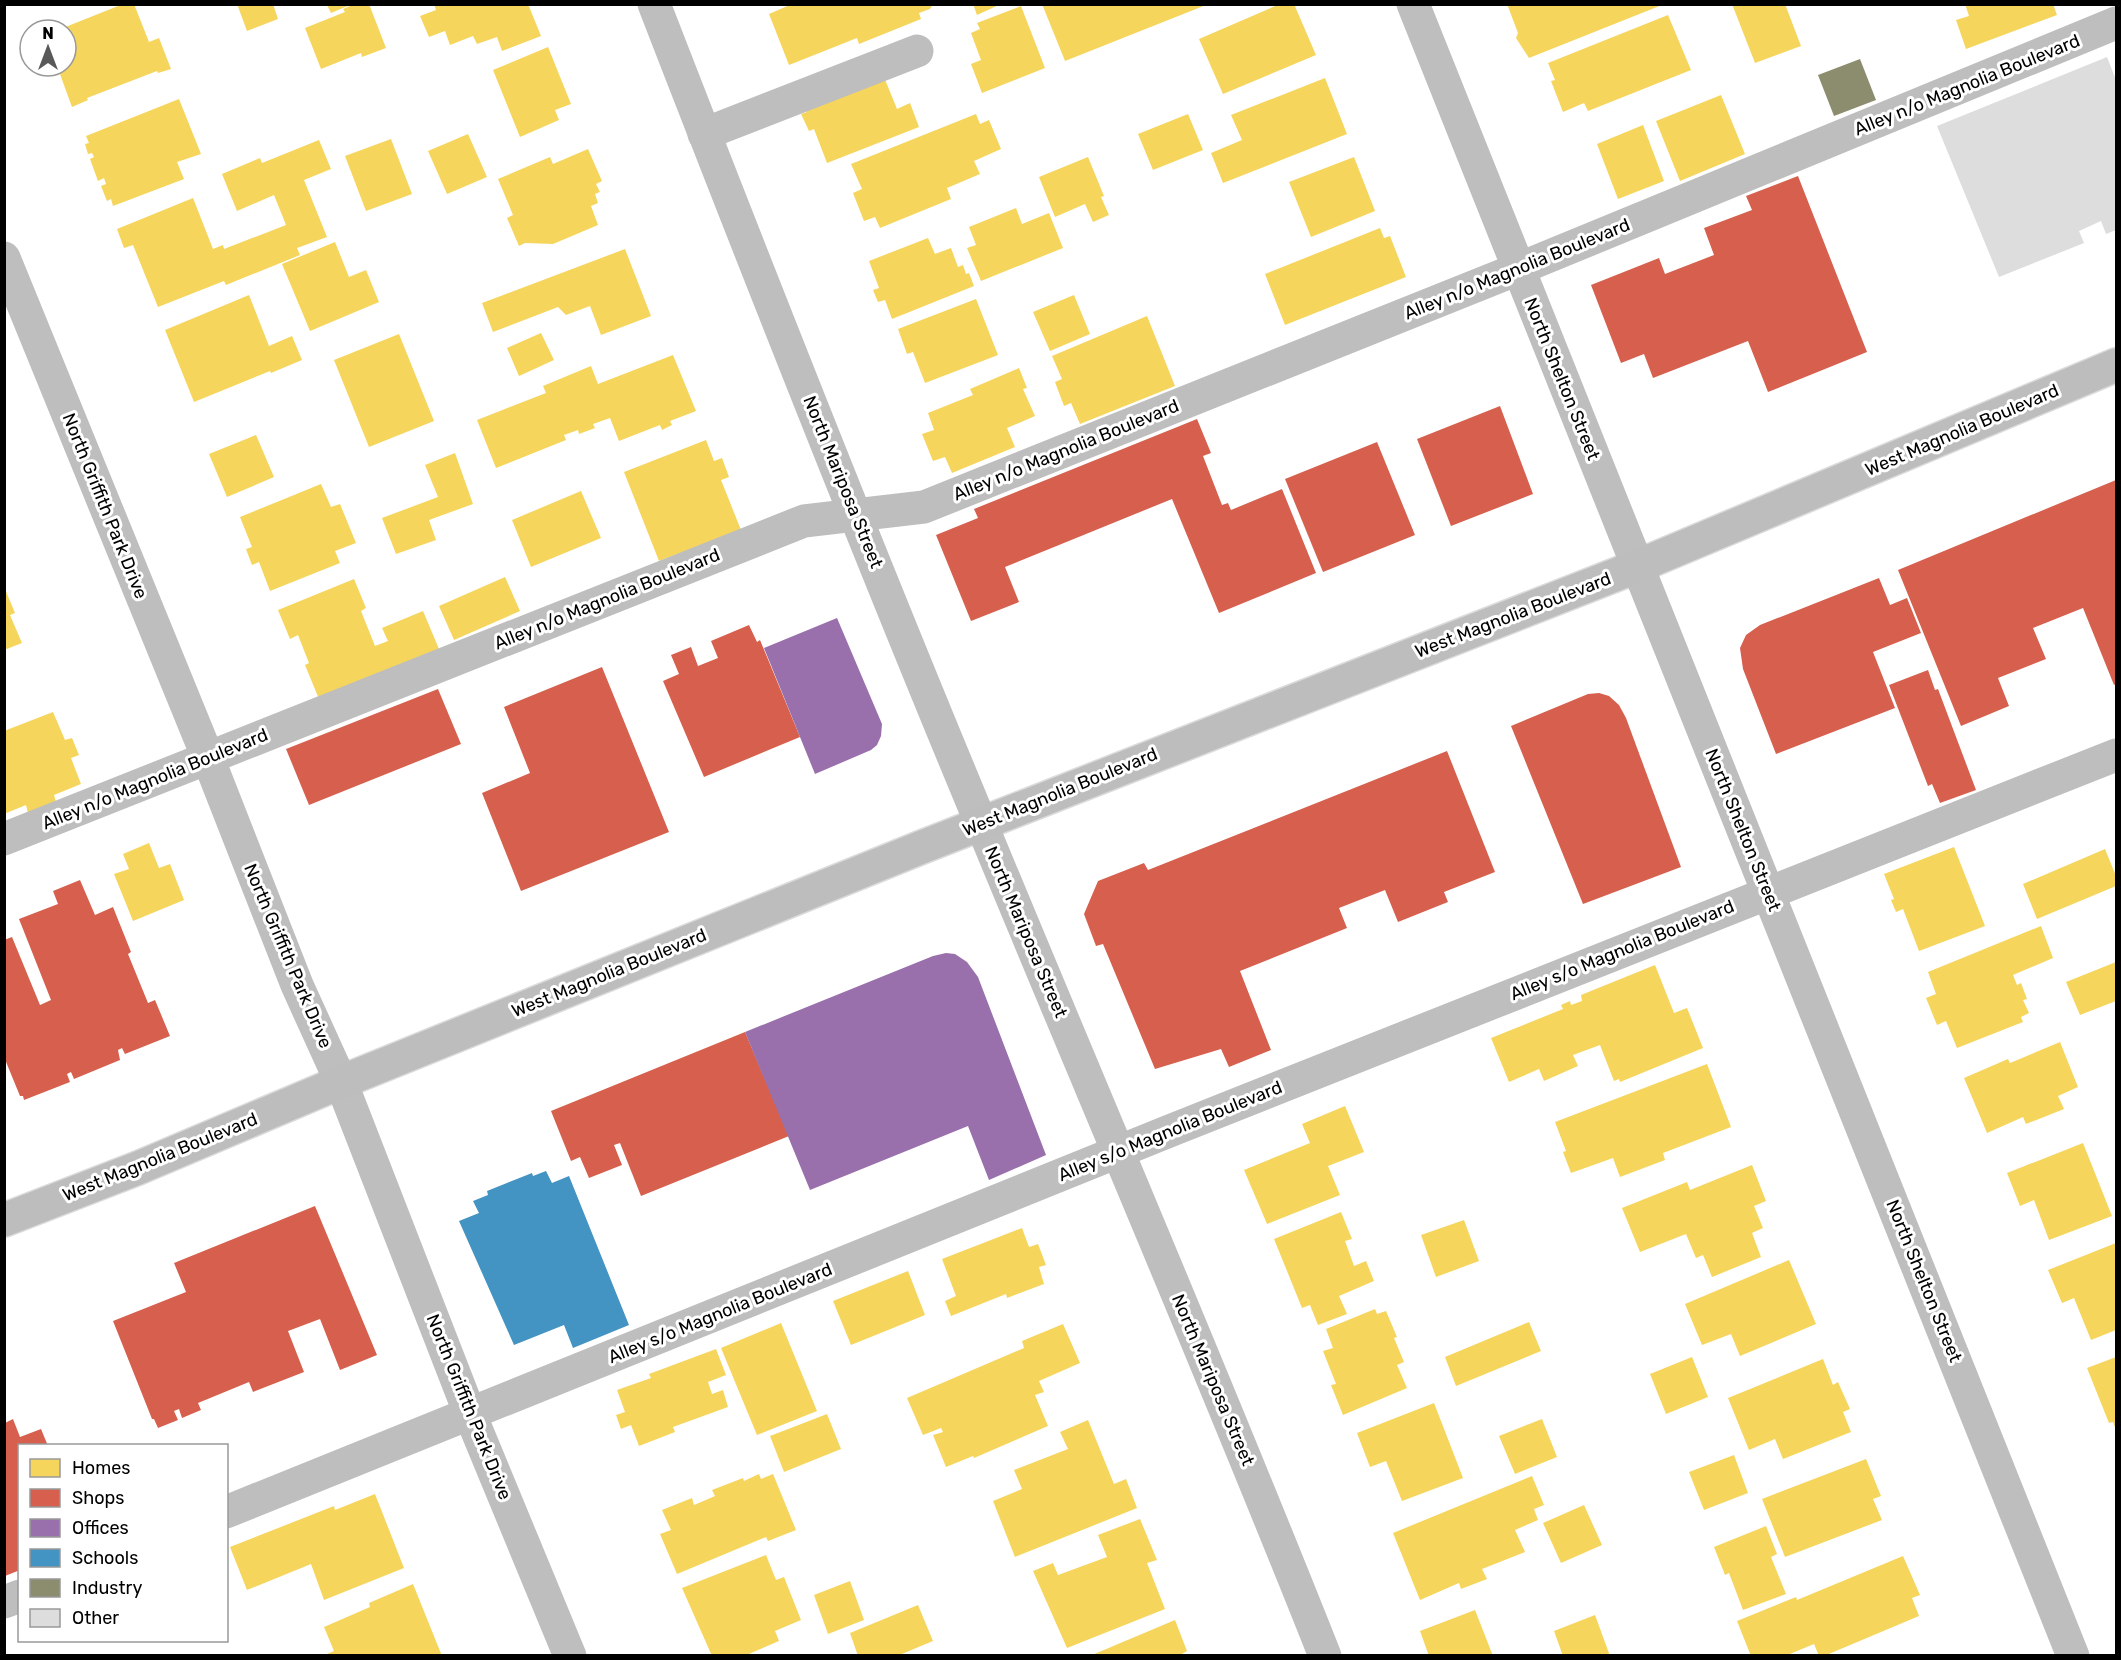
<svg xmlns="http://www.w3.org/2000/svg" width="2121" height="1660" font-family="Rubik,sans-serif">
<rect width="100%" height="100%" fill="#fff"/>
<!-- homes -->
<g fill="#f6d55c">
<polygon points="123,4 134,4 149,42 159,38 171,69 158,73 157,71 87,98 88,100 72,107 57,66 66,66 66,30 58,30"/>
<polygon points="237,4 273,4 278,19 247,31"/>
<polygon points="355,4 369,4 386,48 362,57 361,53 321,69 305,28 345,12 343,9"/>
<polygon points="434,4 528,4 541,36 502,51 497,37 477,44 473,36 450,45 445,31 429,37 420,16 436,10"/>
<polygon points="792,4 933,4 930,9 919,13 921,19 859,44 857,38 789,65 769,14"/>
<polygon points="973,4 1001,4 977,15"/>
<polygon points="1042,4 1206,4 1206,5 1065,61"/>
<polygon points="1280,4 1294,4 1316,55 1223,94 1199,39"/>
<polygon points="1507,4 1662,4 1662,5 1529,58 1516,38 1518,33"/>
<polygon points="1732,4 1785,4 1801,46 1755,63"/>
<polygon points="1965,4 2053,4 2057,15 1966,49 1956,20 1969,16"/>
<polygon points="327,5 350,5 331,13"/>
<polygon points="1021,6 1045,68 982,93 971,64 981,60 971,33 980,29 977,23"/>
<polygon points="1668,15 1691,70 1588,111 1584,103 1563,112 1551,81 1555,80 1548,63"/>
<polygon points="548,47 571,104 555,110 559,120 520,137 493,70"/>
<polygon points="884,77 897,109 910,103 919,127 827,163 814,129 809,131 801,114 807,112 805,108"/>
<polygon points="1325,78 1347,134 1223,183 1211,153 1242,140 1231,115"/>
<polygon points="1721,95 1745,154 1680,181 1656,121"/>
<polygon points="179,99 201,154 177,162 184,179 113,206 111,199 107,201 101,186 106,184 104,178 98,181 90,159 94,157 92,153 88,154 85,144 89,143 86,136"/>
<polygon points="976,114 980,124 989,120 1001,149 974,161 980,174 947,188 951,199 880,228 875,217 864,221 853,193 862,189 851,164"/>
<polygon points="1188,114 1203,150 1153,170 1138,134"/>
<polygon points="1643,125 1664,181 1618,199 1597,144"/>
<polygon points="468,134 487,177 447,194 428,151"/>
<polygon points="391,139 412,194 366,211 345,156"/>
<polygon points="319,140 331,169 304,180 327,237 297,248 300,255 226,285 224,281 158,307 133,245 124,248 117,229 193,198 213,249 223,245 224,249 286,225 274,195 237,211 222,174 260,158 262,163"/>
<polygon points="588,149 602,181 596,184 600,192 595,194 598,203 591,206 598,225 553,244 525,243 519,246 507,218 513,215 498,179 550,157 553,164"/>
<polygon points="1088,157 1104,196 1101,197 1109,215 1093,222 1085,204 1055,217 1039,177"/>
<polygon points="1354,157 1375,211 1311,237 1289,182"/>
<polygon points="1016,208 1022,224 1049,213 1063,248 981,281 967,248 976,245 969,227"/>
<polygon points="1380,228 1384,238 1390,236 1406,277 1285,325 1265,274"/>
<polygon points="928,238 935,254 951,248 958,267 963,265 966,274 969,273 974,286 892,319 885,300 878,302 873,290 879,288 869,261"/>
<polygon points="335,242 349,277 366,270 379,302 310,331 282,264"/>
<polygon points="625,249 651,316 601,335 590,306 566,315 558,307 493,332 482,303"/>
<polygon points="249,295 269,346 292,336 302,360 271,373 270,371 194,402 165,330"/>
<polygon points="1074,295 1090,334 1050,351 1033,312"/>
<polygon points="976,299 998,355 925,383 913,352 907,354 898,329"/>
<polygon points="1147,316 1175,386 1080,424 1071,403 1064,406 1055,382 1062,379 1052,356"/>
<polygon points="541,333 554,360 519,376 507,348"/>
<polygon points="399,334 434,421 369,447 334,360"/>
<polygon points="673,355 696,411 670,421 672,425 662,430 660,425 619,441 610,418 593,424 595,428 579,434 578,430 564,435 566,440 496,468 477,420 546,393 543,386 591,366 598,384"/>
<polygon points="1019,368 1027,388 1023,389 1035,416 1007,428 1015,447 952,473 945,457 933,461 922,434 934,430 928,413 973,395 970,389"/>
<polygon points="256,435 274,477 227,497 209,454"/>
<polygon points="706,440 714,461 722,458 729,477 721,480 741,530 659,561 624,472"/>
<polygon points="455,453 473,504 429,520 436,540 396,554 382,518 438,497 425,465"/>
<polygon points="321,484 331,507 340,504 356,543 335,551 340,563 270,591 259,562 252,565 246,549 252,547 240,517"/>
<polygon points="581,491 601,538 531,567 512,520"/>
<polygon points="505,577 520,611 454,640 439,606"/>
<polygon points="354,579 366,608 361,611 375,646 388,641 382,628 423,611 439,649 319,699 305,665 309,663 298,635 290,639 278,610"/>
<polygon points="5,589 15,613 10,615 22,643 4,650"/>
<polygon points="53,712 65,740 72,738 79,755 71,758 81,784 54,795 56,802 28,813 26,805 4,814 4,763 6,763 4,758 4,731"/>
<polygon points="149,843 159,868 170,864 184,900 133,921 114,874 129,869 123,854"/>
<polygon points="1954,847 1985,926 1919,951 1903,909 1896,912 1891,900 1894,899 1884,874"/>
<polygon points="2105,849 2116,876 2116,886 2037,919 2023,884"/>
<polygon points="2041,926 2053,958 2013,975 2017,985 2021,983 2027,999 2023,1000 2029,1013 2021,1017 2023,1022 1957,1048 1946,1021 1937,1025 1926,998 1936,994 1928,972"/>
<polygon points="2116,962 2116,1001 2080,1015 2066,982"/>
<polygon points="1655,965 1674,1013 1687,1008 1703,1048 1620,1082 1619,1079 1614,1081 1600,1045 1573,1055 1578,1066 1544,1081 1539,1069 1509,1082 1491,1038 1563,1009 1561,1005 1570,1001 1571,1005 1582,1001 1581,995"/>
<polygon points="2060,1042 2078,1087 2058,1096 2064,1109 2026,1124 2023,1117 1987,1133 1964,1078 2008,1059 2010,1063"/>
<polygon points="1707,1064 1731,1127 1663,1153 1665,1160 1620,1177 1613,1158 1571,1173 1563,1152 1566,1151 1555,1122"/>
<polygon points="1345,1106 1364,1152 1328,1166 1340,1195 1267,1224 1244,1170 1310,1143 1302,1124"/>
<polygon points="2083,1143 2112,1216 2049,1240 2034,1200 2020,1206 2007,1173"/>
<polygon points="1752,1165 1766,1201 1754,1206 1763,1228 1752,1233 1761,1257 1712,1277 1703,1255 1696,1258 1686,1234 1640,1252 1622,1208 1687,1182 1690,1190"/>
<polygon points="1341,1212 1352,1239 1345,1241 1354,1266 1366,1261 1374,1281 1339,1296 1347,1314 1318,1325 1310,1305 1302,1308 1274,1239"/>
<polygon points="1464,1220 1479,1261 1436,1277 1421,1235"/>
<polygon points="1022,1228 1029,1247 1038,1244 1046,1265 1039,1267 1044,1284 1007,1298 1006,1294 951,1316 945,1301 956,1296 942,1259"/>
<polygon points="2116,1243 2116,1330 2091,1340 2074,1298 2062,1303 2048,1270"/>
<polygon points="1789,1260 1816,1324 1740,1356 1731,1334 1702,1345 1685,1304"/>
<polygon points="908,1271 925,1315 851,1345 833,1301"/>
<polygon points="1375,1309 1377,1314 1386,1311 1397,1337 1394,1338 1404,1362 1397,1365 1407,1388 1343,1415 1331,1385 1336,1384 1323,1351 1333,1348 1326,1329"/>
<polygon points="1529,1322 1541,1351 1456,1386 1445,1357"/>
<polygon points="781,1323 817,1411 757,1435 721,1348"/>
<polygon points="1063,1324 1080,1363 1039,1381 1044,1392 1035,1395 1048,1426 974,1458 973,1456 946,1467 933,1435 943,1432 941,1428 923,1435 907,1398 1024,1348 1022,1341"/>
<polygon points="716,1349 726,1375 708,1382 712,1394 723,1390 728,1407 673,1427 675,1432 639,1446 631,1425 621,1429 616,1415 625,1412 617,1390 651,1378 649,1374"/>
<polygon points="1692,1357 1708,1397 1666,1414 1650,1374"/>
<polygon points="2116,1357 2116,1430 2113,1422 2109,1423 2087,1368"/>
<polygon points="1823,1359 1833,1385 1838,1382 1850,1409 1843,1412 1851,1432 1783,1459 1775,1439 1749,1450 1728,1398"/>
<polygon points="1434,1403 1463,1478 1402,1501 1386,1461 1370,1467 1357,1433"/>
<polygon points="827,1414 841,1449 784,1472 770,1436"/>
<polygon points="1542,1419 1557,1457 1515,1474 1499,1436"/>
<polygon points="1088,1420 1114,1484 1126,1479 1137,1508 1015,1557 993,1501 1022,1489 1014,1470 1068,1449 1060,1432"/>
<polygon points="1734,1455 1748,1493 1704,1510 1689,1472"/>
<polygon points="1866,1459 1881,1496 1873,1499 1882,1520 1785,1557 1762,1499"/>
<polygon points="759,1474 761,1479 773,1474 796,1530 768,1541 766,1537 677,1574 660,1534 671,1530 662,1510 692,1498 694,1505 715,1496 712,1490 743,1478 744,1481"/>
<polygon points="1532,1476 1544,1505 1534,1509 1538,1520 1515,1530 1525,1552 1482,1569 1487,1579 1461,1589 1459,1583 1420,1600 1393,1533"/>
<polygon points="375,1494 404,1568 324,1600 311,1564 247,1590 230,1547 334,1506 335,1510"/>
<polygon points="1584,1505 1602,1545 1561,1563 1543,1523"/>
<polygon points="1140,1519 1157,1560 1147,1563 1165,1609 1067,1648 1033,1571 1053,1563 1058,1575 1107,1557 1098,1535"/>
<polygon points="1766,1526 1777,1554 1771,1557 1786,1594 1743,1610 1729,1573 1725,1575 1714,1547"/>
<polygon points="766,1555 776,1580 784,1577 801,1620 775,1631 779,1641 744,1656 712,1656 682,1588"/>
<polygon points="1903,1556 1920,1595 1912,1598 1919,1616 1824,1656 1819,1656 1814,1644 1785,1656 1751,1656 1737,1621 1796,1597 1797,1600"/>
<polygon points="850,1581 864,1620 828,1634 814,1595"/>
<polygon points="413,1584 442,1656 322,1656 334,1651 324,1627 370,1607 369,1603"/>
<polygon points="918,1605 933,1641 897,1656 858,1656 850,1633"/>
<polygon points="1475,1610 1493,1656 1429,1656 1420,1631"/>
<polygon points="1595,1615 1610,1656 1563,1656 1554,1631"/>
<polygon points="1175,1620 1187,1651 1180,1655 1092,1655"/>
</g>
<!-- shops -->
<g fill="#d6604d">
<polygon points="1798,176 1867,352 1768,392 1748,341 1653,378 1644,354 1621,363 1591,285 1659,258 1665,274 1714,255 1704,228 1752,210 1746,196"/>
<polygon points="1500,406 1533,494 1451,526 1417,439"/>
<polygon points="1197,419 1211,453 1203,456 1222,505 1228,503 1231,510 1282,489 1316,573 1219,613 1172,499 1005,567 1019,602 971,621 936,535 978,518 974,509"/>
<polygon points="1377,442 1415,535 1323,572 1285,479"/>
<polygon points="2116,480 2116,684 2114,685 2083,608 2033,628 2046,659 1998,678 2009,706 1961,726 1898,570"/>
<polygon points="1879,578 1890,605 1907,598 1921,633 1873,652 1895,708 1776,754 1743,669 1740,648 1746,635 1760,625"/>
<polygon points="749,625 757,642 760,640 800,737 704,777 663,681 679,674 671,655 691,647 698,666 718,658 711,641"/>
<polygon points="602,667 669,832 521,891 482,793 530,773 504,707"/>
<polygon points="1928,670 1935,690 1938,689 1976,790 1940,803 1932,784 1928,786 1889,685"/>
<polygon points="438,689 461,744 309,805 286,749"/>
<polygon points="1599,693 1609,696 1619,705 1626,718 1681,867 1583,904 1511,726 1588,694"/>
<polygon points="1447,751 1495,872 1444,892 1448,902 1398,922 1385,890 1339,908 1347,928 1240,971 1271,1050 1229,1067 1221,1049 1155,1069 1103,944 1096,946 1084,914 1098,881 1144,863 1148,870"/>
<polygon points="80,880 95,915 113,907 131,952 128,954 148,1003 155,1000 170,1036 125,1054 122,1048 118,1050 120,1060 74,1079 71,1072 67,1074 70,1082 24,1100 23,1096 20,1096 4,1057 4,940 12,937 40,1005 51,1000 19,919 58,904 53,891"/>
<polygon points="745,1032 789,1136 641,1196 620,1143 614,1145 622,1165 589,1178 580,1157 571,1161 551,1111"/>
<polygon points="315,1206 377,1355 340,1370 320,1319 288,1331 304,1372 253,1392 249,1382 198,1403 201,1410 182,1418 179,1409 174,1411 178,1420 158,1428 154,1419 152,1419 113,1321 186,1292 174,1263"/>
<polygon points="13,1419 20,1437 41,1429 48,1446 20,1446 20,1570 5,1576 5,1423"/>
</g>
<!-- offices -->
<g fill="#9970ab">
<polygon points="837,618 882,724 881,736 877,745 871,750 815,774 764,648"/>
<polygon points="946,953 955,954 967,962 978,977 1046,1155 989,1180 968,1126 810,1190 745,1032 933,956"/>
</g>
<!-- schools -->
<polygon fill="#4393c3" points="546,1171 552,1183 569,1176 629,1325 573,1348 564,1325 514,1345 459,1221 479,1213 473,1201 488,1195 487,1191 532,1173 533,1176"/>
<!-- industry -->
<polygon fill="#8c8c6e" points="1860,59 1876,100 1834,116 1818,75"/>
<!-- building -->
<polygon fill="#ddd" points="2107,57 2116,80 2116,230 2106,234 2101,221 2079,231 2084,243 1999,277 1937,126"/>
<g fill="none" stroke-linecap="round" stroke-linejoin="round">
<defs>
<polyline id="major" points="4,1220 138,1168 341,1082 922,847 1638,566 2116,365"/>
</defs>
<!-- major casing -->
<use href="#major" stroke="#dbdbdb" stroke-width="36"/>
<!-- minor -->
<g stroke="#bebebe" stroke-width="33">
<path d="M654 4C761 280 869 555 983 828 1097 1104 1215 1378 1325 1656"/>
<polyline points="1413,4 2073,1656"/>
<polyline points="704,134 917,51"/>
<polyline points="4,258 208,758 297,985 341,1082 470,1414 570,1656"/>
<polyline points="4,839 804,521 924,507 1518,269 2116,23"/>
<polyline points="226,1512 1167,1132 2116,755"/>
<polyline points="4,1602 20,1596"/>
</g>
<!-- major -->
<use href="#major" stroke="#bdbdbd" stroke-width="33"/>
</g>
<g text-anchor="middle" stroke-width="6" stroke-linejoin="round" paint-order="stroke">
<!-- street labels -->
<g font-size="18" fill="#000" stroke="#fff">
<text transform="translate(1967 85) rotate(-22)" y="6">Alley n/o Magnolia Boulevard</text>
<text transform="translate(1517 269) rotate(-22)" y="6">Alley n/o Magnolia Boulevard</text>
<text transform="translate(1562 379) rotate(68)" y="6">North Shelton Street</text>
<text transform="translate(1962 430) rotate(-23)" y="6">West Magnolia Boulevard</text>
<text transform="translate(1066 450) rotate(-22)" y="6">Alley n/o Magnolia Boulevard</text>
<text transform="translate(843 482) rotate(68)" y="6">North Mariposa Street</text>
<text transform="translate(105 506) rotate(68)" y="6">North Griffith Park Drive</text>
<text transform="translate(607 599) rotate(-22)" y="6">Alley n/o Magnolia Boulevard</text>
<text transform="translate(1513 615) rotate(-21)" y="6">West Magnolia Boulevard</text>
<text transform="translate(155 779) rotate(-22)" y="6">Alley n/o Magnolia Boulevard</text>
<text transform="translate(1060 792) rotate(-22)" y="6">West Magnolia Boulevard</text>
<text transform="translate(1743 830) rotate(68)" y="6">North Shelton Street</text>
<text transform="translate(1026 932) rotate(67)" y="6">North Mariposa Street</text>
<text transform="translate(1622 950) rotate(-22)" y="6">Alley s/o Magnolia Boulevard</text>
<text transform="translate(288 956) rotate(67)" y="6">North Griffith Park Drive</text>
<text transform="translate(609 973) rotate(-22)" y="6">West Magnolia Boulevard</text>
<text transform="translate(1170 1131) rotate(-22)" y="6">Alley s/o Magnolia Boulevard</text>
<text transform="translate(160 1157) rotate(-22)" y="6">West Magnolia Boulevard</text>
<text transform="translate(1924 1281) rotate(68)" y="6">North Shelton Street</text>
<text transform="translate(720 1313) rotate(-22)" y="6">Alley s/o Magnolia Boulevard</text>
<text transform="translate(1213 1380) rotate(67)" y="6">North Mariposa Street</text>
<text transform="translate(469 1407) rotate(68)" y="6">North Griffith Park Drive</text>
</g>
</g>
<!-- border -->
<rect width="2121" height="1660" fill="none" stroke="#000000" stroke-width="12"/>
<!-- legend -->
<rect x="18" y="1444" width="210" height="198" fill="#ffffff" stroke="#999999" stroke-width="1.5"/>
<rect x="30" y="1459" width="30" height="18" fill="#f6d55c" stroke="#999999" stroke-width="1.5"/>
<text x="72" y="1474" font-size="18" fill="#000000">Homes</text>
<rect x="30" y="1489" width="30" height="18" fill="#d6604d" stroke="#999999" stroke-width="1.5"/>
<text x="72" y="1504" font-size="18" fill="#000000">Shops</text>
<rect x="30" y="1519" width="30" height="18" fill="#9970ab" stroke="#999999" stroke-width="1.5"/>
<text x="72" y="1534" font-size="18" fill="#000000">Offices</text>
<rect x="30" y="1549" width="30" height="18" fill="#4393c3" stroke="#999999" stroke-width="1.5"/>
<text x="72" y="1564" font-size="18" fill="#000000">Schools</text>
<rect x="30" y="1579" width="30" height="18" fill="#8c8c6e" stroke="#999999" stroke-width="1.5"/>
<text x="72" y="1594" font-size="18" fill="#000000">Industry</text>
<rect x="30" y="1609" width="30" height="18" fill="#dddddd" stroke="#999999" stroke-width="1.5"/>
<text x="72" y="1624" font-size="18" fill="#000000">Other</text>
<!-- north arrow -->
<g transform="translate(48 48)"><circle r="28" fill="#ffffff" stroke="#999999" stroke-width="1.5"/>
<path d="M0-4.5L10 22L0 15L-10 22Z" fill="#595959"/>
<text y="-9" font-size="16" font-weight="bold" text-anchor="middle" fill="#000000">N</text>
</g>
</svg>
